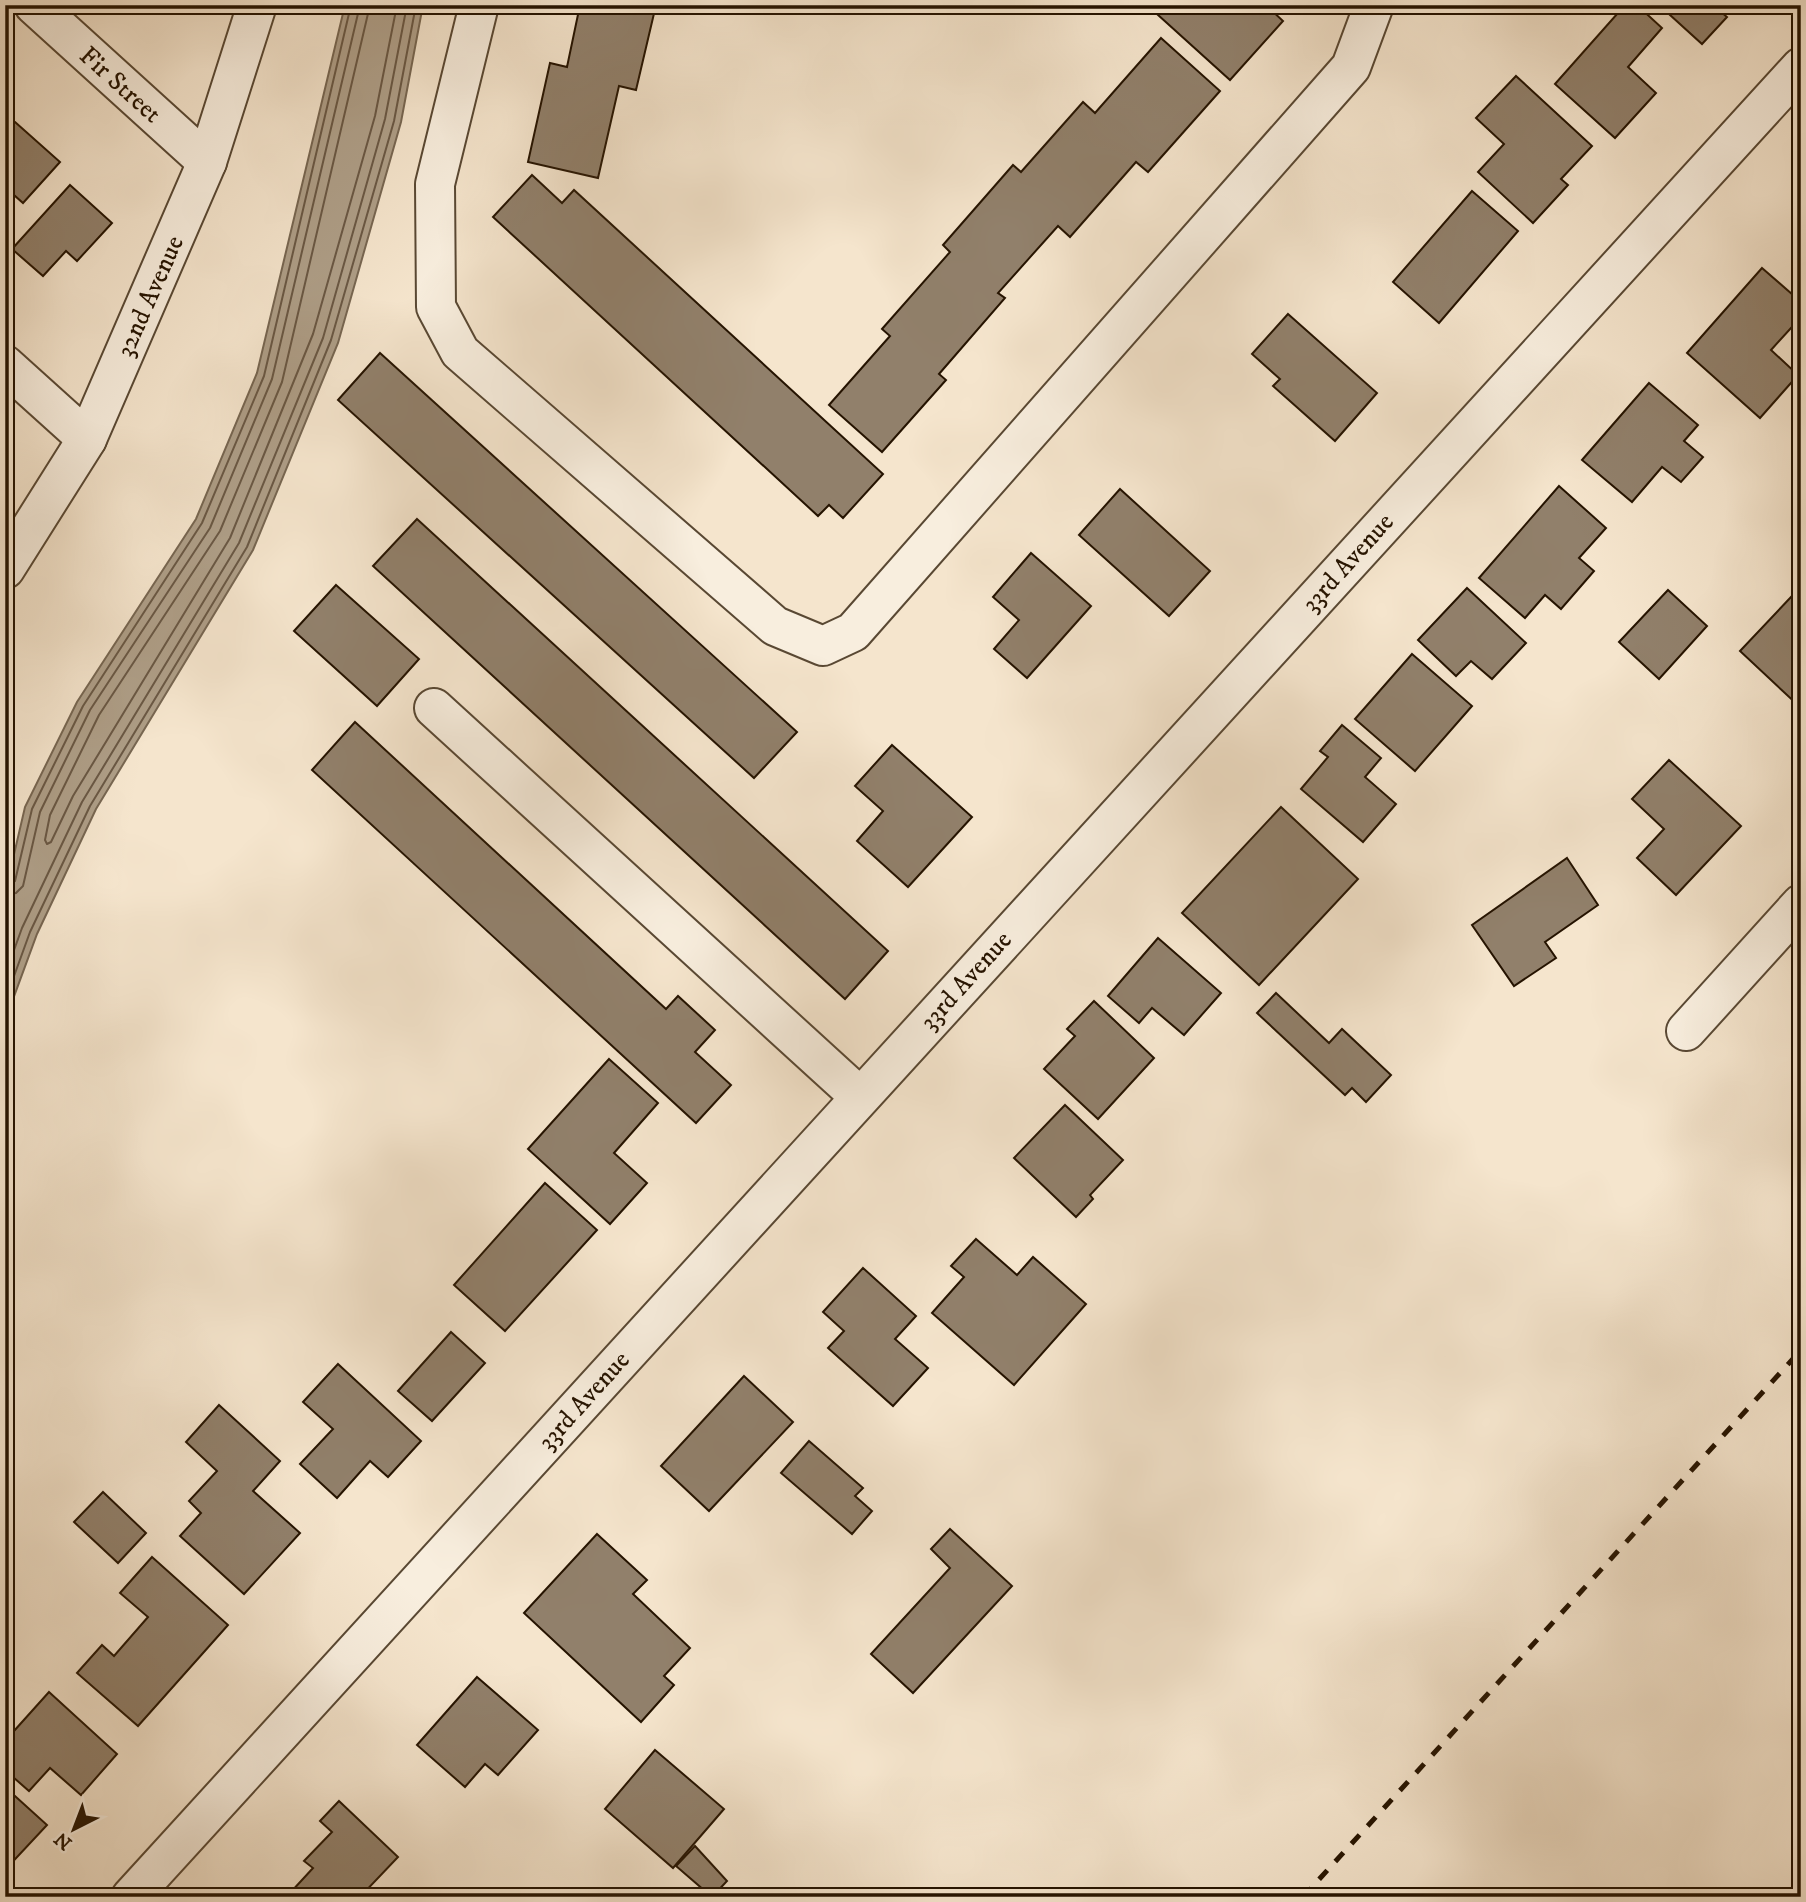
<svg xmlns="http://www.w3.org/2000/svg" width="1806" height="1902" font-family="'IM FELL DW Pica',serif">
<rect width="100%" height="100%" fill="#f5e5cd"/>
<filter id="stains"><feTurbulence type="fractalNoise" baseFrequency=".00286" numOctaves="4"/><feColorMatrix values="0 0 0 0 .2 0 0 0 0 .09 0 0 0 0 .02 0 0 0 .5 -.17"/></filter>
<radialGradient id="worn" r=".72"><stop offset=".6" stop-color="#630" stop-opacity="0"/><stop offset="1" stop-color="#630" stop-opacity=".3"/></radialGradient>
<!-- water -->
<polygon fill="#ae9e87" stroke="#776651" stroke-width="2" points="345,5 423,5 401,122 338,343 253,550 96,809 37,934 5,1021 5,893 25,807 77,702 196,519 257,373"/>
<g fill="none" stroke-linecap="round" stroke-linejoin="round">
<!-- shore -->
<g stroke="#6a5844" stroke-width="2">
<polyline points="370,5 282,382 220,531 99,715 50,815 45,840 47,844 51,842 73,796 230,538 313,334 375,116 397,5"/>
<polyline points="5,886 15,881 32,809 83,706 202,523 264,376 351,5"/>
<polyline points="5,895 16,893 23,886 40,812 90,710 210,528 272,379 360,5"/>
<polyline points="5,975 22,928 82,802 239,543 323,338 385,119 407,5"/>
<polyline points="5,1001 30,932 90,806 247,547 331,340 394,121 416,5"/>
</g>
</g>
<!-- building -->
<g fill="#91806b" stroke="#251300" stroke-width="2">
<polygon points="580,5 656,5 636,90 619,86 598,178 528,162 550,63 567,67"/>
<polygon points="1147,5 1266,5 1283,21 1230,80"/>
<polygon points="1625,5 1637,5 1662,28 1628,67 1656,93 1615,138 1555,84"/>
<polygon points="1659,5 1727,5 1721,12 1727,17 1702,44"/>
<polygon points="1161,38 1220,91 1148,172 1136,162 1070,237 1058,226 998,293 1005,298 939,374 946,380 882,452 829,405 890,336 882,329 950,252 943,245 1013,165 1021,172 1083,102 1095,113"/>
<polygon points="1516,76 1592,146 1561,179 1568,185 1533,223 1478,172 1504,144 1476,118"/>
<polygon points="15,122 60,162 23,203 5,187 5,132"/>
<polygon points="532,175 562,203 574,190 883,474 843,518 829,505 818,516 493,217"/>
<polygon points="70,185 112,223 77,261 66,251 43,276 12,249"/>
<polygon points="1472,191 1518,231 1439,323 1393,282"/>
<polygon points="1762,268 1801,302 1801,317 1771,350 1798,375 1760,418 1687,353"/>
<polygon points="1288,314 1377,393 1335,441 1273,386 1280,379 1252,354"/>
<polygon points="380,353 797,732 754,778 338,400"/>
<polygon points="1649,383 1698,425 1684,441 1703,457 1681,482 1662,467 1632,502 1582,460"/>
<polygon points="1559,486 1606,528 1579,558 1594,571 1561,609 1545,595 1525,618 1479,578"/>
<polygon points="1120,489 1210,571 1169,616 1079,535"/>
<polygon points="417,519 888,951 845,999 373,566"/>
<polygon points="1031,553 1091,606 1027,678 994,649 1019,620 993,597"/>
<polygon points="336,585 419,659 377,706 294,631"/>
<polygon points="1467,588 1526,643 1492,679 1471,661 1456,676 1418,640"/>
<polygon points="1668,590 1707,626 1659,679 1619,642"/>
<polygon points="1792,596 1801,604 1801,708 1740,651"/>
<polygon points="1412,654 1472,706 1415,771 1355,719"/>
<polygon points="355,722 666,1009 678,996 715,1030 695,1052 731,1085 696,1123 312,770"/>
<polygon points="1342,725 1381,758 1365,777 1396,804 1363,842 1301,789 1328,757 1320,751"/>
<polygon points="892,745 972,817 908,887 857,841 883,811 855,786"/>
<polygon points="1669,760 1741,826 1676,895 1637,858 1664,829 1632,799"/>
<polygon points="1281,807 1358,879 1259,985 1182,913"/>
<polygon points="1567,858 1598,905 1545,942 1556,958 1514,986 1472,925"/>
<polygon points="1158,938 1221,993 1184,1035 1152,1008 1139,1023 1108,996"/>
<polygon points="1276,993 1329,1043 1342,1029 1391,1075 1366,1102 1352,1088 1345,1095 1257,1013"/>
<polygon points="1094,1001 1154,1058 1098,1119 1044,1069 1075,1036 1067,1029"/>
<polygon points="609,1059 658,1103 614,1153 647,1183 610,1224 528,1149"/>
<polygon points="1065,1105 1123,1160 1090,1195 1093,1199 1076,1217 1014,1158"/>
<polygon points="545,1183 597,1230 505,1331 454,1285"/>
<polygon points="976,1239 1017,1275 1033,1257 1086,1304 1014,1385 932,1313 964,1277 951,1266"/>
<polygon points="863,1268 916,1316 895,1339 928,1368 893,1406 828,1348 844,1331 823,1312"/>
<polygon points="451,1332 485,1363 432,1421 398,1391"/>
<polygon points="338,1364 421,1441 388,1477 370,1461 337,1498 300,1464 333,1429 303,1402"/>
<polygon points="744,1376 793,1422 709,1511 661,1466"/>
<polygon points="219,1405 280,1461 253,1491 300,1533 244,1594 180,1536 201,1513 189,1501 217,1471 186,1442"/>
<polygon points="809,1441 863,1488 855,1496 872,1511 852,1534 781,1473"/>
<polygon points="103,1492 146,1533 118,1563 74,1522"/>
<polygon points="950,1529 1012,1586 913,1693 871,1654 950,1568 931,1549"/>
<polygon points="597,1534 647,1580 633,1594 690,1648 664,1676 674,1685 641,1722 524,1613"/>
<polygon points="152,1557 228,1625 138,1726 77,1673 102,1645 114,1656 148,1617 120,1593"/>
<polygon points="477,1677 538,1730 498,1775 485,1764 465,1787 417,1745"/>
<polygon points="49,1692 117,1754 81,1795 50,1768 29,1791 5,1770 5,1741"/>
<polygon points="655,1750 724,1809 673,1868 605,1809"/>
<polygon points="5,1787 47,1825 5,1870"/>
<polygon points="339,1801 398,1857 360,1897 341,1894 338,1897 294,1897 290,1893 313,1868 304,1861 332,1832 320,1821"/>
<polygon points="695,1846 727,1881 712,1897 676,1866"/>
</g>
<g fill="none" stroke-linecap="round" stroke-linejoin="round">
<defs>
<g id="minor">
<polyline points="34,5 207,162"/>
<polyline points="479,5 435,184 436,307 460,352 775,626 823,646 853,632 1351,67 1374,5"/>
<polyline points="5,365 87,439"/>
<polyline points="5,569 87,439 207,162 257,5"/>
<polyline points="434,708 859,1096"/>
<polyline points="1686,1031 1801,904"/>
<polyline points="131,1897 1801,67"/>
</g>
</defs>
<!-- minor casing -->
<use href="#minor" stroke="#594833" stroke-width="42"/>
<!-- minor -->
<use href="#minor" stroke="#f8eede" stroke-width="38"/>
<!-- rail -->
<polyline stroke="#251300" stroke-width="5" stroke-dasharray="12 12" stroke-linecap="butt" points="1303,1897 1801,1350"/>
</g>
<g text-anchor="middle" stroke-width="7" stroke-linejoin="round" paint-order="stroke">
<!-- street labels -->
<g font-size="26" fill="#251300" stroke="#f8eede">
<text transform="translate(121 84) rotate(42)" y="9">Fir Street</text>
<text transform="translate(149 296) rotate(-66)" y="9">32nd Avenue</text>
<text transform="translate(1347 562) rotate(-48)" y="9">33rd Avenue</text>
<text transform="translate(965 980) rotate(-48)" y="9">33rd Avenue</text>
<text transform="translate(583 1400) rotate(-48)" y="9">33rd Avenue</text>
</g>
</g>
<!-- margin -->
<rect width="1806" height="1902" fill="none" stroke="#f5e5cd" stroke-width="28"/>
<rect x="7" y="7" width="1792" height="1888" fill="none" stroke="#251300" stroke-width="3.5"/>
<rect x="14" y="14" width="1778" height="1874" fill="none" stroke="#251300" stroke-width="2"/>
<!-- north arrow -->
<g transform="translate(74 1829) rotate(222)" stroke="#f8eede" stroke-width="5" paint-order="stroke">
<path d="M0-5L12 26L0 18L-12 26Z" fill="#251300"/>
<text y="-10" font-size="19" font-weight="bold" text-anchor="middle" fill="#251300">N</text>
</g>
<rect width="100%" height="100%" filter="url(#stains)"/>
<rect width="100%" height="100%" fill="url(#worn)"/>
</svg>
